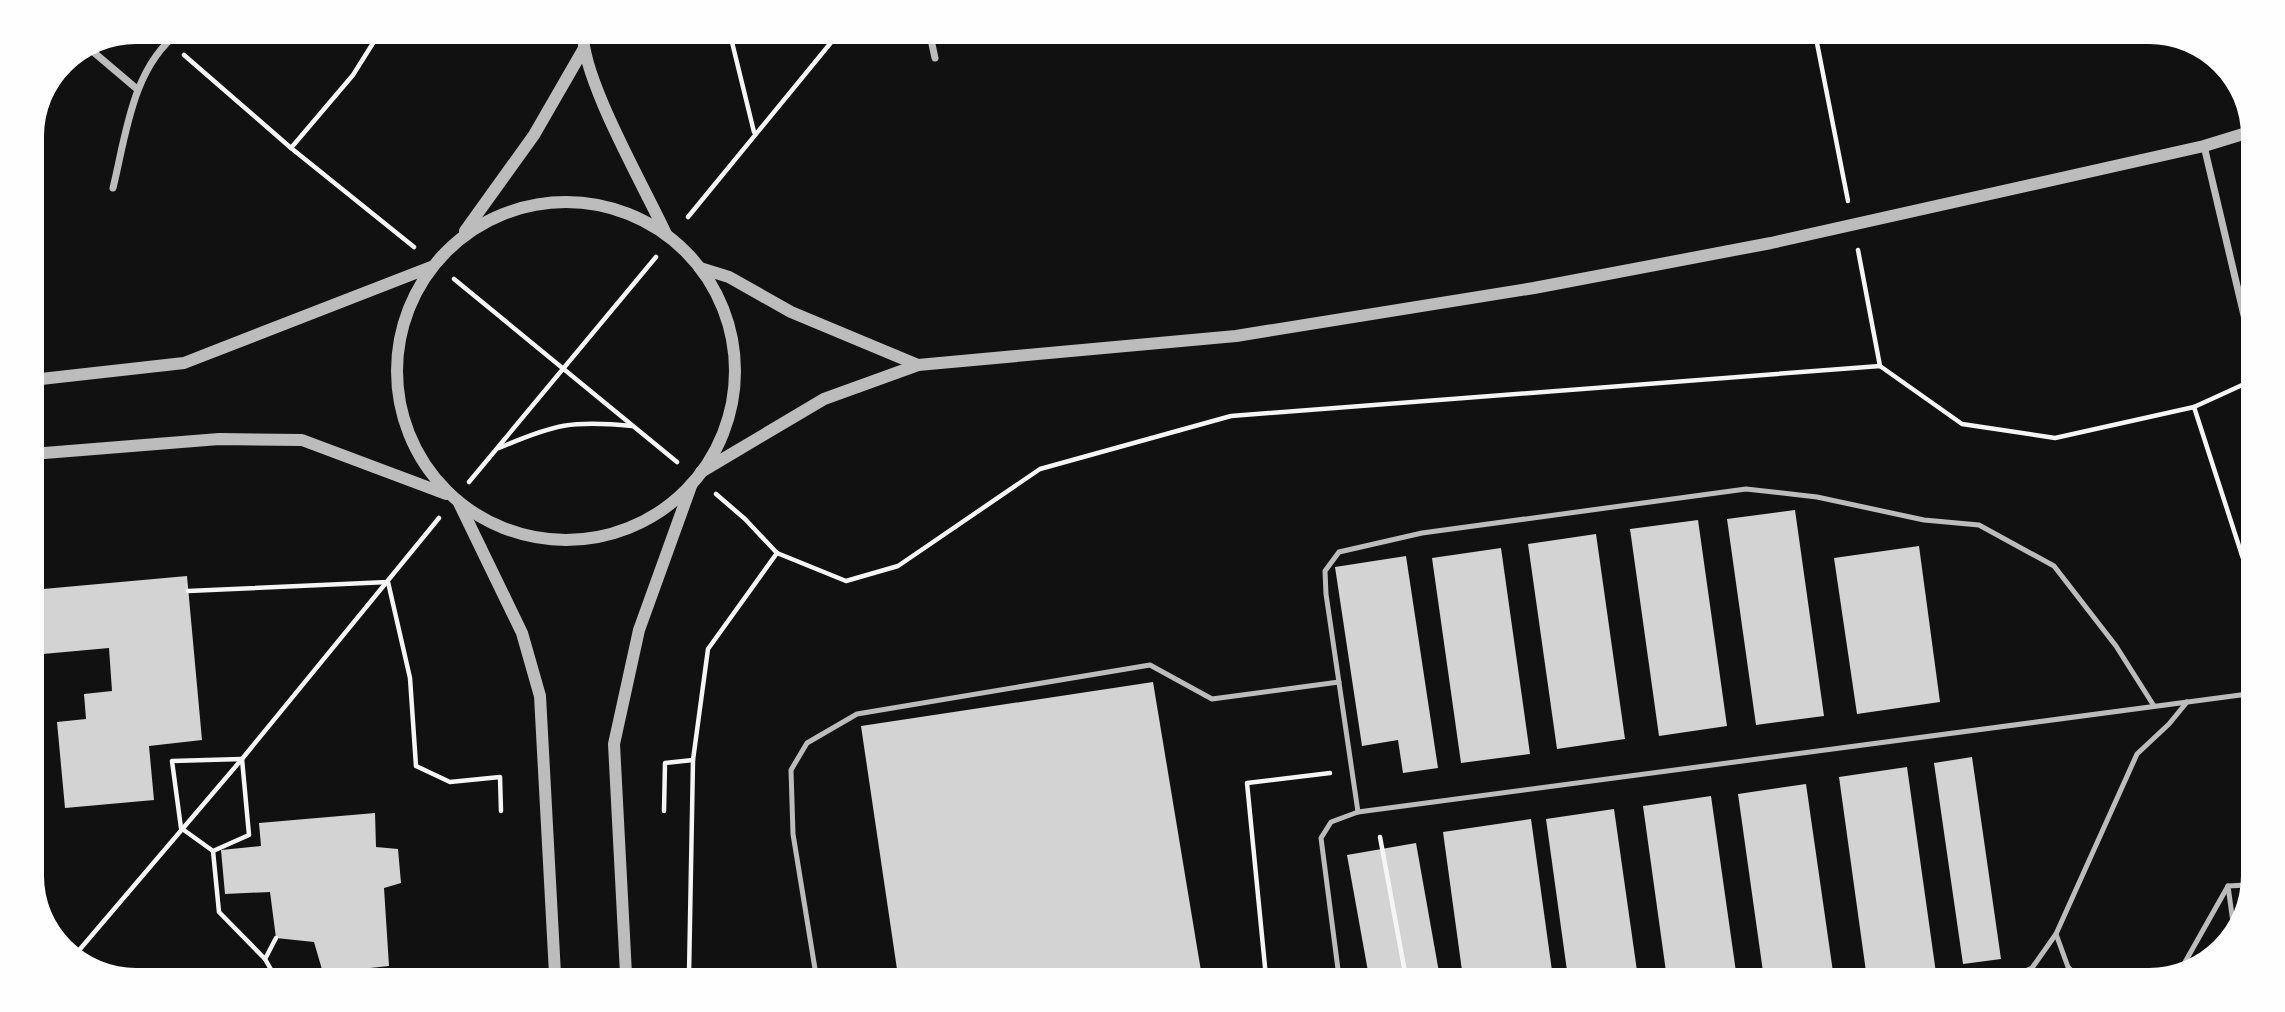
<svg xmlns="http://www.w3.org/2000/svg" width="2285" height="1012" font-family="Mulish,sans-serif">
<rect width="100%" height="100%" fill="#111"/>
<!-- building -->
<g fill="#d3d3d3">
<polygon points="1795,510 1824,716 1756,725 1727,519"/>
<polygon points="1698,520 1727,726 1659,736 1630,529"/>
<polygon points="1596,534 1625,739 1557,749 1528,544"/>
<polygon points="1919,546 1940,702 1857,714 1834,558"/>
<polygon points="1501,548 1530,754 1461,763 1432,558"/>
<polygon points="1406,556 1438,768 1403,773 1398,740 1362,746 1335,567"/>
<polygon points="187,576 202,740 149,746 154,800 65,808 57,722 86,719 84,694 112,691 109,648 32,655 32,590"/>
<polygon points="1153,682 1202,977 898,976 861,726"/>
<polygon points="1972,757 2001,959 1963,964 1934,763"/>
<polygon points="1907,767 1936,973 1867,979 1839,777"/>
<polygon points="1806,784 1834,979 1764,979 1738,794"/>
<polygon points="1711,796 1737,979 1667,979 1643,806"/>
<polygon points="1614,809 1638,978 1568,978 1546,819"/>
<polygon points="375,813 376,847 398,849 401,883 384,888 389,966 323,973 314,942 276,938 270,892 225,894 221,850 261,846 259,823"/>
<polygon points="1531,819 1553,978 1463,978 1443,832"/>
<polygon points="1416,843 1440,978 1369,977 1347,855"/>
</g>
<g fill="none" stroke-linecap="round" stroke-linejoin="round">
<!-- path -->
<g stroke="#f5f5f5" stroke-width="4.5">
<polyline points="730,34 754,132"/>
<polyline points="1816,38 1848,201"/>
<polyline points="184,55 291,148 414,247"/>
<polyline points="291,148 353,75 380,32"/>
<polyline points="688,217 838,34"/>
<polyline points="1858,250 1880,366"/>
<polyline points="454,279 677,462"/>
<polyline points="2194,407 2249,577"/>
<path d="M499 448C555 424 572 420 632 426"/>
<polyline points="469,482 656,257"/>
<polyline points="716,494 745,519 777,553 846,581 898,566 1040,469 1231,416 1880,366 1962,424 2055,438 2194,407 2251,381"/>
<polyline points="188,591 388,582 410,678 416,766 450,782 500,777 501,811"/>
<polygon points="242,759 249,835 213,851 181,828 172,761"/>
<polyline points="664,811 665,763 693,760"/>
<polyline points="1380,837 1406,978"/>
<polyline points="213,851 219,912 265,959 273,973"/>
<polyline points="75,955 242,759 439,518"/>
<polyline points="265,959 276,938"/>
<polyline points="689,975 693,760 708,649 777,553"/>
<polyline points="1266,977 1247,783 1330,773"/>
</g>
<!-- service -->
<g stroke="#bcbcbc" stroke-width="5">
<polyline points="2242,304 2252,278"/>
<polyline points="1358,812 1326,594 1325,571 1339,552 1422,533 1746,489 1817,497 1924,520 1979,525 2054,566 2116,646 2154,706"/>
<polyline points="2234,930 2228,886 2246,885"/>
<polyline points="2056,934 2068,967 2080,980"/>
<polyline points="2180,971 2228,886"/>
<polyline points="816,975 793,834 791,770 807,743 857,714 1150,665 1212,699 1339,682"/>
<polyline points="1339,977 1321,838 1331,822 1358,812 2248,694"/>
<polyline points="2006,980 2032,968 2056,934 2137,754 2169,724 2187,702"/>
</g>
<!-- minor -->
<g stroke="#bcbcbc" stroke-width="7">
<polyline points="930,35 935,58"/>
<polyline points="91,50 137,89"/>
<polyline points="2204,146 2251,345"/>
<path d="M113 188C126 135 132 68 179 32"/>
</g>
<!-- tertiary -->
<g stroke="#bcbcbc" stroke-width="12">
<path d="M583 33C582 79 645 188 666 234"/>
<circle cx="566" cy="371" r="169"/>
<polyline points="465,231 534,135 583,50"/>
<polyline points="700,268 729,277 791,312 918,365"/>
<polyline points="32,380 184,363 431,267"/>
<polyline points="32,454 219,439 302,440 446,494"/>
<polyline points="701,472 824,399 918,365 1236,336 1534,288 1771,243 2204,146 2253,131"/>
<polyline points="459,503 522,633 540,696 555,974"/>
<polyline points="626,974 614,744 639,630 691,486"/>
</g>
</g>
<!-- crop -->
<path d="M0 0H2285V1012H0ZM136 44H2149A92 92 0 0 1 2241 136V876A92 92 0 0 1 2149 968H136A92 92 0 0 1 44 876V136A92 92 0 0 1 136 44Z" fill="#fefefe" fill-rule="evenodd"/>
</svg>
